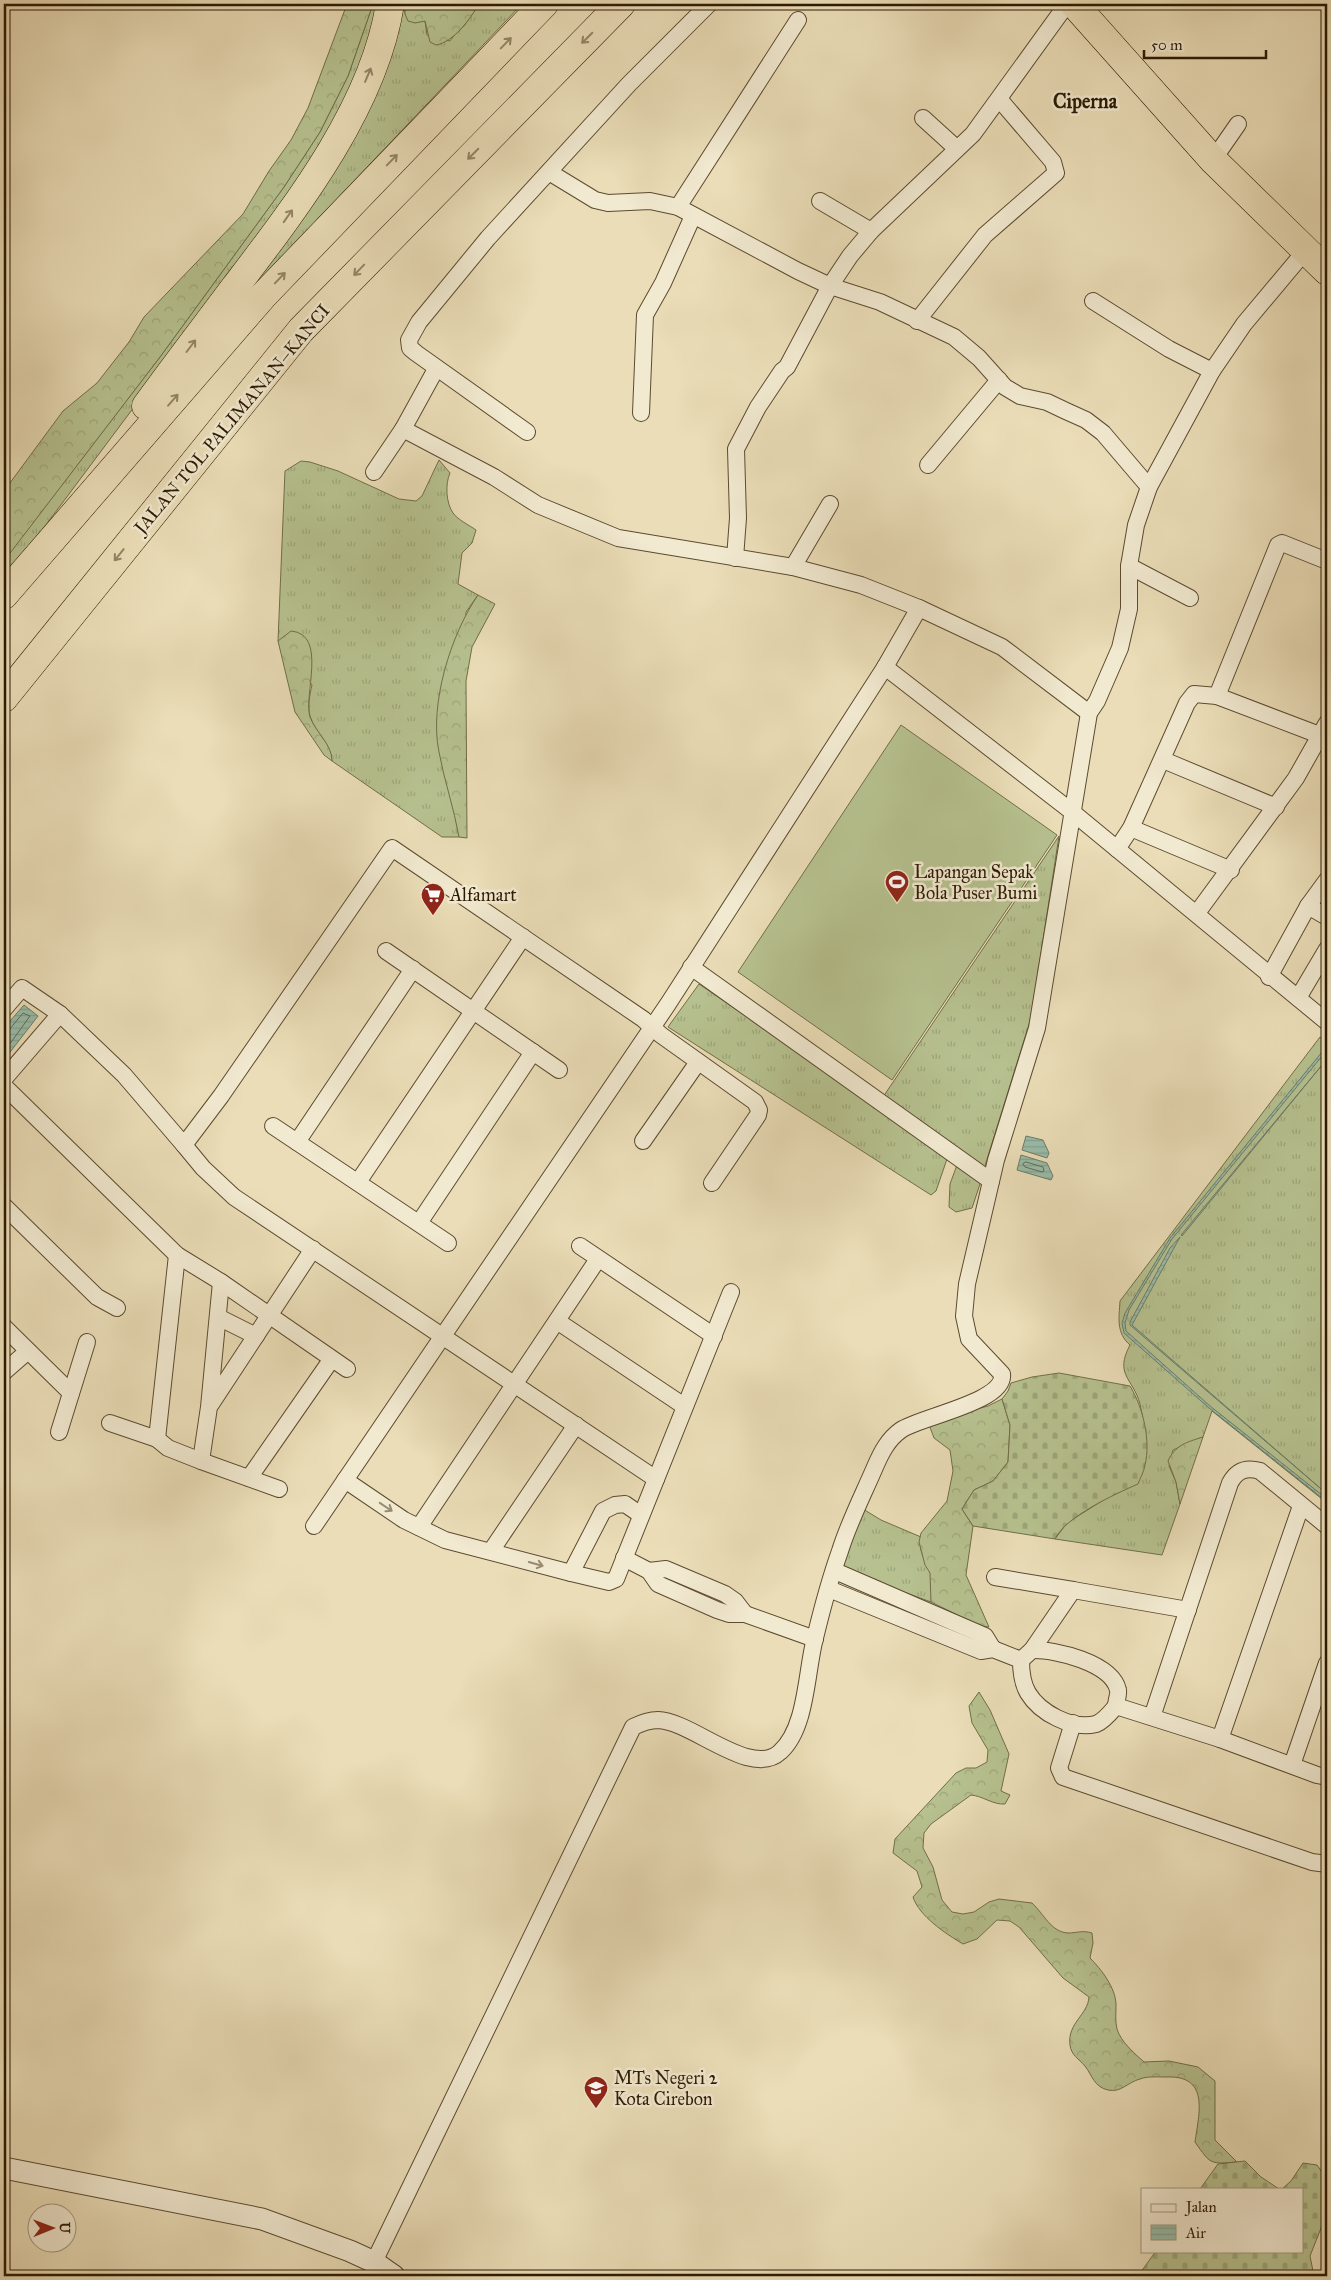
<svg xmlns="http://www.w3.org/2000/svg" width="1331" height="2280" font-family="'IM FELL Great Primer',serif">
<defs>
<pattern id="grass-tufts" width="24" height="20" patternUnits="userSpaceOnUse" patternTransform="scale(1.25)"><rect width="24" height="20" fill="#b6c18f"/><path d="M3 7l-1-3M5 7V3M7 7l1-3M15 17l-1-3M17 17v-4M19 17l1-3" fill="none" stroke="#9da57a"/></pattern>
<pattern id="forest-crowns" width="20" height="18" patternUnits="userSpaceOnUse" patternTransform="scale(1.25)"><rect width="20" height="18" fill="#b6c18f"/><path d="M2 6a3 3 0 1 1 6 0M12 15a3 3 0 1 1 6 0" fill="none" stroke="#9da57a"/></pattern>
<pattern id="cemetery-stones" width="16" height="16" patternUnits="userSpaceOnUse" patternTransform="scale(1.25)"><rect width="16" height="16" fill="#b6c18f"/><path d="M2 7V4a2 2 0 0 1 4 0v3zM10 15v-3a2 2 0 0 1 4 0v3z" fill="#9da57a"/></pattern>
<pattern id="water-rules" width="6" height="5" patternUnits="userSpaceOnUse" patternTransform="scale(1.25)"><rect width="6" height="5" fill="#98bdaa"/><path d="M0 2.5h6" fill="none" stroke="#83a291"/></pattern>
</defs>
<rect width="100%" height="100%" fill="#eaddb7"/>
<filter id="stains"><feTurbulence type="fractalNoise" baseFrequency=".004" numOctaves="4"/><feColorMatrix values="0 0 0 0 .2 0 0 0 0 .09 0 0 0 0 .02 0 0 0 .5 -.17"/></filter>
<radialGradient id="worn" r=".72"><stop offset=".6" stop-color="#630" stop-opacity="0"/><stop offset="1" stop-color="#630" stop-opacity=".3"/></radialGradient>
<!-- grass -->
<g fill="url(#grass-tufts)" stroke="#716e48">
<polygon points="373,4 380,4 354,86 293,189 152,383 4,581 4,560 160,357 284,187 320,132 348,76"/>
<polygon points="400,4 405,4 405,14 425,21 427,35 450,41 458,30 464,26 479,4 522,4 238,303"/>
<path d="M439 460 450 473C445 484 446 503 453 513 458 520 469 525 476 530L472 543 462 553 458 584 478 595 466 612 456 820 459 837H442L332 761C331 743 315 733 310 716 307 706 310 694 312 685L278 641 285 471 301 461 310 462 338 471 399 499 416 501 422 496Z"/>
<polygon points="1059,836 1031,1018 984,1169 883,1097"/>
<polygon points="699,984 877,1106 947,1159 936,1191 931,1195 668,1027"/>
<path d="M1320 1037 1327 1043V1503L1212 1411 1203 1437 1173 1450 1169 1466 1176 1482 1180 1504 1162 1555 1055 1539 1067 1523 1108 1497 1146 1444C1144 1431 1143 1417 1140 1404 1133 1378 1114 1375 1130 1345 1116 1333 1119 1318 1120 1301Z"/>
<polygon points="957,1165 981,1181 972,1208 956,1212 949,1207 950,1184"/>
<path d="M863 1509 881 1520 921 1537C917 1552 928 1563 931 1575 933 1583 932 1593 931 1602L841 1569Z"/>
</g>
<!-- forest -->
<g fill="url(#forest-crowns)" stroke="#716e48">
<polygon points="347,4 373,4 348,76 320,132 284,187 160,357 4,561 4,491 63,411 97,383 129,342 144,317 243,214 269,171 291,140 308,108"/>
<path d="M405 4H479C470 19 454 42 436 45L430 42 425 21 415 23 408 21 405 14Z"/>
<path d="M478 595 495 604 472 647 466 681 467 838 459 837C454 808 444 780 439 752 429 704 451 634 478 595Z"/>
<path d="M291 631C328 634 303 696 310 717 316 733 332 744 332 761L324 755 295 712 278 641Z"/>
<polygon points="1002,1399 1010,1425 1008,1462 993,1481 974,1490 962,1509 973,1526 966,1575 989,1627 980,1626 931,1602 930,1573 925,1565 919,1542 921,1533 947,1501 953,1471 950,1450 934,1438 928,1422 988,1406"/>
<path d="M1203 1437 1180 1504 1176 1482 1168 1461C1175 1445 1187 1442 1203 1437Z"/>
<path d="M979 1692 990 1710 1009 1754 1001 1791 1010 1795 1005 1804C993 1805 983 1796 971 1795L931 1824 924 1833 923 1848 933 1867 942 1900 952 1912 963 1914 974 1912 989 1902 999 1899 1032 1903C1044 1914 1051 1932 1068 1933 1077 1933 1082 1930 1092 1933L1093 1943 1090 1958C1101 1969 1116 1988 1116 2005 1116 2013 1115 2021 1117 2029 1121 2042 1134 2053 1144 2062L1169 2061 1198 2067 1215 2081V2140L1237 2162C1210 2164 1211 2165 1195 2142 1199 2113 1210 2075 1166 2077 1158 2077 1148 2076 1140 2079 1128 2082 1121 2093 1108 2090 1094 2087 1092 2075 1085 2066 1079 2059 1071 2055 1070 2045 1067 2023 1088 2015 1089 1997L1063 1978 1019 1927 1010 1921 997 1920 977 1939 963 1944C946 1934 919 1916 913 1897L922 1887 917 1871 893 1853 895 1839 956 1773 966 1768H976L987 1762 988 1750 972 1723 969 1706Z"/>
</g>
<!-- cemetery -->
<g fill="url(#cemetery-stones)" stroke="#716e48">
<path d="M1059 1373 1130 1386C1143 1407 1151 1441 1145 1465 1144 1472 1140 1478 1138 1484 1115 1494 1065 1517 1055 1539L973 1526 962 1509 974 1490 993 1481 1008 1462 1010 1425 1002 1399 1008 1391 1011 1383 1032 1377Z"/>
<polygon points="1245,2161 1261,2177 1279,2189 1200,2189 1218,2164"/>
<polygon points="1303,2163 1317,2165 1327,2179 1327,2213 1310,2256 1314,2276 1138,2276 1156,2251 1302,2251 1302,2189 1282,2189 1291,2181"/>
</g>
<!-- garden -->
<polygon fill="#b6c18f" stroke="#716e48" points="901,725 1057,835 892,1080 738,972"/>
<!-- water -->
<g fill="url(#water-rules)" stroke="#6d7c67">
<polygon points="24,1005 38,1016 4,1060 4,1028"/>
<polygon points="1327,1046 1327,1050 1172,1239 1129,1310 1125,1323 1126,1331 1210,1406 1327,1499 1327,1502 1209,1408 1124,1333 1122,1323 1125,1313 1170,1238"/>
<polygon points="1327,1059 1182,1236 1181,1235"/>
<polygon points="1026,1136 1043,1140 1049,1153 1047,1158 1022,1150"/>
<polygon points="1021,1155 1047,1163 1053,1176 1051,1180 1017,1170"/>
<polygon points="1180,1237 1132,1325 1327,1494 1130,1325 1130,1322 1170,1248"/>
</g>
<g fill="none" stroke-linecap="round" stroke-linejoin="round">
<!-- shore -->
<g stroke="#626c56" stroke-width="1">
<polyline points="4,1031 9,1030 23,1013 30,1016 4,1052"/>
<polygon points="1026,1162 1043,1167 1044,1171 1042,1172 1025,1167 1023,1164"/>
</g>
<defs>
<g id="minor">
<polyline points="923,118 956,148"/>
<polyline points="1213,160 1238,124"/>
<polyline points="549,172 595,200 608,203 650,201 678,207 798,271 830,286 880,302 954,337 979,358 1005,387 1020,396 1047,402 1066,411 1086,420 1103,433 1149,487"/>
<polyline points="820,201 871,231"/>
<polyline points="678,207 798,20"/>
<polyline points="1093,301 1169,349 1212,371"/>
<polyline points="917,321 985,235 1056,173 1053,162 1000,100"/>
<polyline points="641,413 645,315 663,283 693,216"/>
<polyline points="403,429 436,369"/>
<polyline points="527,432 416,353 410,348 409,340 419,322 488,238 629,84 709,4"/>
<polyline points="928,465 999,380"/>
<polyline points="374,472 403,429 494,477 538,505 618,538 793,567 861,585 919,608"/>
<polyline points="735,558 738,518 736,449 758,407 782,371 787,367 830,286 850,256 871,231 973,134 1067,4"/>
<polyline points="1129,566 1190,598"/>
<polyline points="793,567 830,504"/>
<polyline points="885,667 1071,811 1327,1022"/>
<polyline points="1217,696 1278,545 1282,543 1327,561"/>
<polyline points="1168,762 1276,807"/>
<polyline points="1131,828 1231,870"/>
<polyline points="1117,849 1131,828 1187,703 1194,694 1217,696 1322,736"/>
<polyline points="1308,906 1327,917"/>
<polyline points="1197,913 1296,778 1327,723"/>
<polyline points="386,951 559,1070"/>
<polyline points="691,967 991,1181"/>
<polyline points="1269,977 1308,906 1327,880"/>
<polyline points="1298,998 1327,949"/>
<polyline points="4,1009 22,988 60,1014 124,1075 184,1145 221,1096 392,848 643,1019 661,1035 755,1102 759,1110 758,1115 712,1183"/>
<polyline points="4,1079 60,1014"/>
<polyline points="4,1086 177,1255 221,1282 347,1369"/>
<polyline points="273,1126 448,1243"/>
<polyline points="643,1141 698,1062"/>
<polyline points="297,1142 413,969"/>
<polyline points="184,1145 203,1168 234,1197 656,1479"/>
<polyline points="358,1182 523,937"/>
<polyline points="4,1206 97,1297 117,1308"/>
<polyline points="419,1223 533,1052"/>
<polyline points="580,1246 714,1336"/>
<polyline points="221,1282 209,1407 201,1461 279,1489"/>
<polyline points="218,1317 256,1336"/>
<polyline points="557,1321 684,1406"/>
<polyline points="4,1327 71,1393"/>
<polyline points="4,1372 28,1351"/>
<polyline points="211,1404 313,1249"/>
<polyline points="110,1423 157,1439 177,1255"/>
<polyline points="59,1432 87,1342"/>
<polyline points="157,1439 168,1448 201,1461"/>
<polyline points="249,1478 329,1363 329,1357"/>
<polyline points="345,1480 404,1520 445,1540 571,1573 609,1582 616,1579 731,1292"/>
<polyline points="314,1526 668,1004 885,667 919,608 1002,647 1089,713"/>
<polyline points="419,1527 598,1259"/>
<polyline points="491,1551 576,1425"/>
<polyline points="624,1558 649,1571 658,1584 717,1610 729,1614 745,1614 815,1639"/>
<polyline points="649,1571 666,1569 725,1594 735,1601 745,1614"/>
<polyline points="835,1571 985,1636 993,1649"/>
<polyline points="571,1573 603,1511 615,1505 625,1504 641,1515"/>
<polyline points="995,1577 1073,1590"/>
<polyline points="829,1589 981,1651 993,1649 1021,1660"/>
<path d="M1032 1650C1055 1649 1112 1663 1118 1690 1119 1694 1116 1701 1116 1706"/>
<path d="M1021 1660C1021 1671 1022 1683 1028 1693 1040 1713 1072 1730 1096 1724 1104 1721 1111 1712 1116 1706L1220 1739 1317 1775 1327 1777"/>
<polyline points="1021,1660 1032,1650 1073,1590 1188,1610"/>
<path d="M1152 1717 1230 1483C1237 1470 1246 1467 1260 1471L1327 1526"/>
<polyline points="1073,1723 1059,1768 1063,1777 1312,1862 1327,1864"/>
<polyline points="1220,1739 1301,1506"/>
<polyline points="1292,1765 1327,1663"/>
<path d="M374 2262 633 1727C641 1723 649 1720 658 1720 692 1721 751 1779 780 1752 807 1728 806 1672 815 1638 822 1609 830 1579 840 1551 849 1522 863 1495 875 1467 881 1453 888 1439 901 1430 919 1417 1006 1402 1002 1374L969 1339 964 1316 967 1284 996 1160 1037 1028 1089 713 1097 701 1120 648 1129 609V566L1136 525 1149 487 1212 371 1244 324 1306 250"/>
</g>
<polyline id="tertiary" points="4,2168 262,2219 350,2251 374,2262 394,2276"/>
<polyline id="trunk" points="1074,4 1213,160 1327,271"/>
<g id="motorway">
<path d="M146 406C175 366 205 327 235 287 296 207 374 107 390 4"/>
<polyline points="4,595 263,296 544,4"/>
<polyline points="4,698 301,330 621,4"/>
</g>
</defs>
<!-- minor casing -->
<use href="#minor" stroke="#5c4b2f" stroke-width="18"/>
<!-- tertiary casing -->
<use href="#tertiary" stroke="#5c4b2f" stroke-width="23"/>
<!-- trunk casing -->
<use href="#trunk" stroke="#2c1a02" stroke-width="29"/>
<!-- motorway casing -->
<use href="#motorway" stroke="#2c1a02" stroke-width="29"/>
<!-- minor -->
<use href="#minor" stroke="#f1e9d0" stroke-width="16"/>
<!-- tertiary -->
<use href="#tertiary" stroke="#f1e9d0" stroke-width="21"/>
<!-- trunk -->
<use href="#trunk" stroke="#eaddb7" stroke-width="28"/>
<!-- motorway -->
<use href="#motorway" stroke="#eaddb7" stroke-width="28"/>
</g>
<!-- one-way arrows -->
<defs><path id="oneway-shaft" d="M-6 0H5M1.5-3L5.5 0L1.5 3" fill="none" stroke-width="1.6" stroke-linecap="round" stroke-linejoin="round" transform="scale(1.25)"/></defs>
<g stroke="#948566">
<use href="#oneway-shaft" transform="translate(587 38) rotate(135)"/>
<use href="#oneway-shaft" transform="translate(506 43) rotate(-46)"/>
<use href="#oneway-shaft" transform="translate(368 75) rotate(-67)"/>
<use href="#oneway-shaft" transform="translate(473 154) rotate(135)"/>
<use href="#oneway-shaft" transform="translate(392 160) rotate(-46)"/>
<use href="#oneway-shaft" transform="translate(288 216) rotate(-55)"/>
<use href="#oneway-shaft" transform="translate(359 270) rotate(134)"/>
<use href="#oneway-shaft" transform="translate(280 278) rotate(-46)"/>
<use href="#oneway-shaft" transform="translate(191 346) rotate(-53)"/>
<use href="#oneway-shaft" transform="translate(173 400) rotate(-49)"/>
<use href="#oneway-shaft" transform="translate(119 555) rotate(129)"/>
</g>
<g stroke="#988c73">
<use href="#oneway-shaft" transform="translate(386 1507) rotate(34)"/>
<use href="#oneway-shaft" transform="translate(536 1564) rotate(16)"/>
</g>
<!-- icons -->
<defs>
<symbol id="stadium-pin" viewBox="-11 -11 22 30"><path d="M0 17L-7.5 6A9.5 9.5 0 1 1 7.5 6Z" fill="#8f2418" stroke="#f1e9d0"/><path d="M0-5a6.5 5 0 1 0 0 10a6.5 5 0 1 0 0-10ZM-3.5-1.8h7v3.6h-7Z" fill="#fff"/></symbol>
<symbol id="supermarket-pin" viewBox="-11 -11 22 30"><path d="M0 17L-7.5 6A9.5 9.5 0 1 1 7.5 6Z" fill="#8f2418" stroke="#f1e9d0"/><path d="M-6-5.5h2.5l.6 2H6L4.5 2H-2.5L-4.4-4H-6ZM-1.5 3.2a1.3 1.3 0 1 0 .1 0ZM3 3.2a1.3 1.3 0 1 0 .1 0Z" fill="#fff"/></symbol>
<symbol id="school-pin" viewBox="-11 -11 22 30"><path d="M0 17L-7.5 6A9.5 9.5 0 1 1 7.5 6Z" fill="#8f2418" stroke="#f1e9d0"/><path d="M0-5L7-2L0 1L-7-2ZM-4 1L0 2.5L4 1V4Q0 6-4 4Z" fill="#fff"/></symbol>
</defs>
<g fill-rule="evenodd">
<use href="#stadium-pin" x="883" y="868" width="28" height="38"/>
<use href="#supermarket-pin" x="419" y="881" width="28" height="38"/>
<use href="#school-pin" x="582" y="2074" width="28" height="38"/>
</g>
<g text-anchor="middle" stroke-width="5" stroke-linejoin="round" paint-order="stroke">
<!-- street labels -->
<g font-size="18" fill="#2c1a02" stroke="#f1e9d0">
<text transform="translate(232 419) rotate(-50)" y="6">JALAN TOL PALIMANAN–KANCI</text>
</g>
<!-- poi labels -->
<g font-size="18" fill="#2c1a02" stroke="#f1e9d0" text-anchor="start">
<text x="914" y="878">Lapangan Sepak<tspan x="914" dy="21">Bola Puser Bumi</tspan></text>
<text x="450" y="901">Alfamart</text>
<text x="614" y="2084">MTs Negeri 2<tspan x="614" dy="21">Kota Cirebon</tspan></text>
</g>
<!-- quarter labels -->
<g font-size="20" font-weight="bold" fill="#2c1a02" stroke="#f1e9d0">
<text x="1085" y="108">Ciperna</text>
</g>
</g>
<!-- margin -->
<rect width="1331" height="2280" fill="none" stroke="#eaddb7" stroke-width="20"/>
<rect x="5" y="5" width="1321" height="2270" fill="none" stroke="#2c1a02" stroke-width="2.5"/>
<rect x="10" y="10" width="1311" height="2260" fill="none" stroke="#2c1a02"/>
<!-- legend -->
<rect x="1141" y="2188" width="162" height="65" fill="#f1e9d0" stroke="#a2967e"/>
<rect x="1151" y="2204" width="25" height="8" fill="#f1e9d0" stroke="#a2967e"/>
<text x="1186" y="2212" font-size="15" fill="#2c1a02">Jalan</text>
<rect x="1151" y="2225" width="25" height="15" fill="url(#water-rules)" stroke="#a2967e"/>
<text x="1186" y="2238" font-size="15" fill="#2c1a02">Air</text>
<!-- north arrow -->
<g transform="translate(52 2228) rotate(89)"><circle r="24" fill="#f1e9d0" stroke="#a2967e"/>
<path d="M0-4L9 19L0 12L-9 19Z" fill="#8f2418"/>
<text y="-8" font-size="14" font-weight="bold" text-anchor="middle" fill="#2c1a02">U</text>
</g>
<!-- scale -->
<path d="M1144 50v8h122v-8" fill="none" stroke="#2c1a02" stroke-width="2.5"/>
<text x="1151" y="50" font-size="15" fill="#2c1a02" stroke="#f1e9d0" stroke-width="4" paint-order="stroke">50 m</text>
<rect width="100%" height="100%" filter="url(#stains)"/>
<rect width="100%" height="100%" fill="url(#worn)"/>
</svg>
